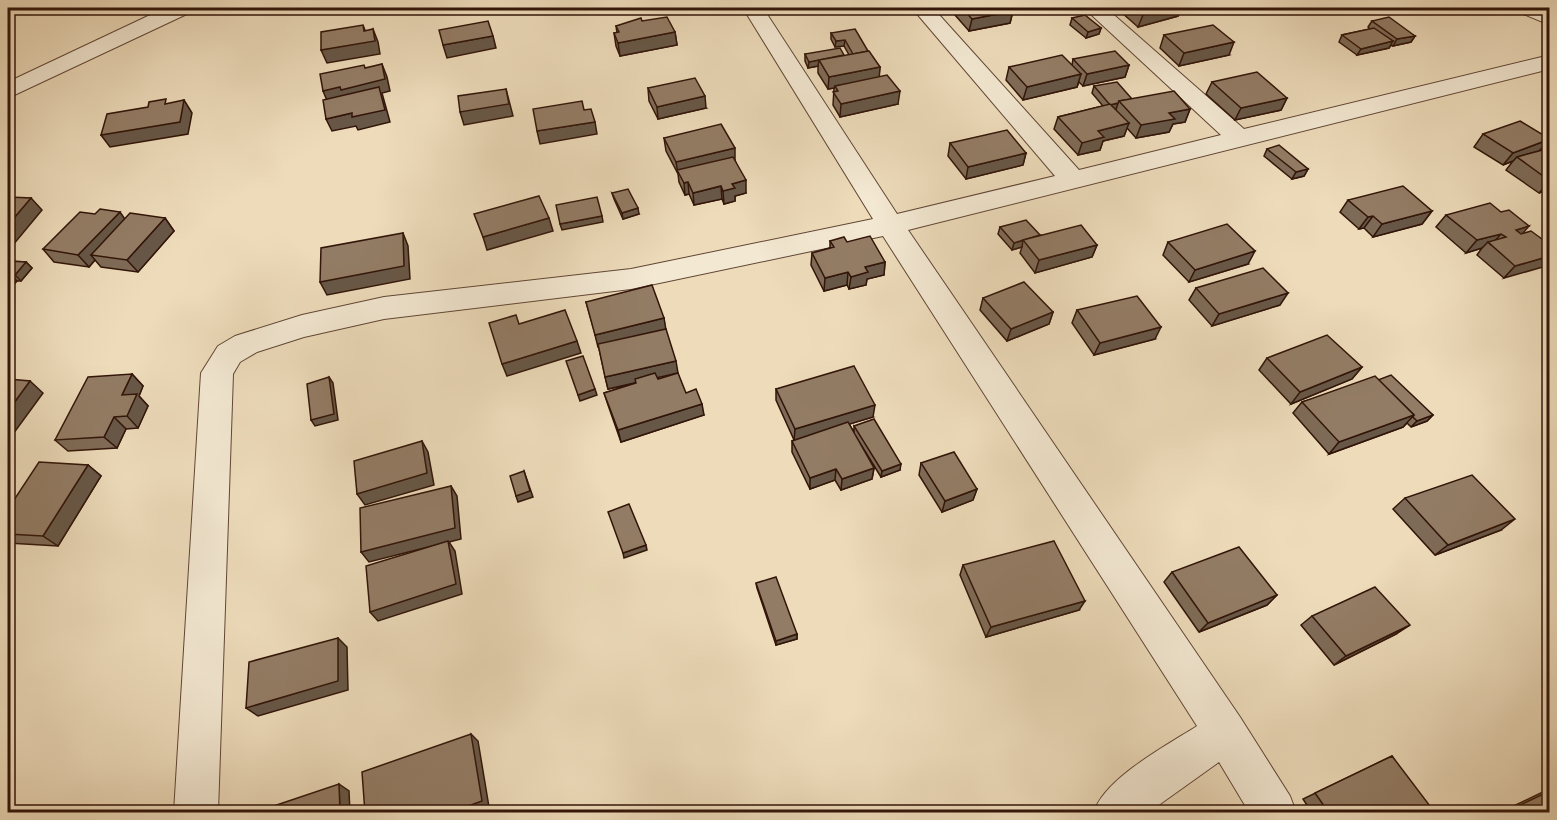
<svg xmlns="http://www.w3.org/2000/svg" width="1557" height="820" font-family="Vollkorn,serif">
<rect width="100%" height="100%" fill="#eddbba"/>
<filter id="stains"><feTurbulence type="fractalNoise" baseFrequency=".00333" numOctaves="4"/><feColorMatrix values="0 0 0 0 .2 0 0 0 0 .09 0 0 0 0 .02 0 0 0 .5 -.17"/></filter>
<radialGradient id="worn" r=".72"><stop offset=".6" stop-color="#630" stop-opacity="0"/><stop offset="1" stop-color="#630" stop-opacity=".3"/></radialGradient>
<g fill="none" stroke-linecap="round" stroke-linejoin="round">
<defs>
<g id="street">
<polygon points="165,8 192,8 189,13 8,98 8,82"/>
<path d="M743 8H763L897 214 1055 176 912 8H933L1079 170 1221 135 1084 8H1106L1244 129 1550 55V69L908 230 1240 717 1290 796 1296 812H1249L1219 762 1149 812H1094C1105 778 1166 746 1197 726L883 236 631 289 384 319 304 337 257 352 240 362 233 374 218 812H174L201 373 218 346 235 336 302 315 384 297 631 269 873 219Z"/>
<polygon points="1519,8 1544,8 1550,10 1550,25 1521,13"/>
</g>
</defs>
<!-- street casing -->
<use href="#street" stroke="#614635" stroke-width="2"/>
<!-- street -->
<use href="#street" fill="#f3e8d2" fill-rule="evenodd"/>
</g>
<!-- wall -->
<g fill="#7e6b57" stroke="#321509" stroke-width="1.5">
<polygon points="939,8 1009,8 1013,11 1010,23 969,31 955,15 956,11 944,13"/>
<polygon points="1122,8 1182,8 1178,16 1138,27 1121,12"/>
<polygon points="1072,18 1101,28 1099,34 1086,38 1070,25"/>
<polygon points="1372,21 1415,36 1411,42 1393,46 1391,45 1389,48 1357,55 1339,42 1342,35 1370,29 1368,27"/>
<polygon points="616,26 675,32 677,45 620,56 616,46 614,33 617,33"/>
<polygon points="831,33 868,51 880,67 879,76 898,104 840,117 833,105 834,88 828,89 818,73 818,66 808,68 805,61 805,54 844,56 849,55 844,46 835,47 831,39"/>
<polygon points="1164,35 1229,55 1179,66 1160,48"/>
<polygon points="1073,59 1129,65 1125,77 1083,86 1079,82 1077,87 1023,100 1006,80 1009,67 1072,65"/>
<polygon points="1212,82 1287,98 1281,110 1235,120 1206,94"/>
<polygon points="1094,86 1132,99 1190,109 1185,122 1173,124 1169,132 1136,138 1127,128 1124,136 1103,141 1100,150 1078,155 1054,129 1058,117 1103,106 1092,93"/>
<polygon points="648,88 706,108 658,119 649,101"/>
<polygon points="1483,134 1540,151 1550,148 1550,189 1539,193 1506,170 1513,161 1503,165 1474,147"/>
<polygon points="664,138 735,160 746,193 735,196 735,201 724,204 722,199 694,205 689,194 685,195 679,182 678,174 666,151"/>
<polygon points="950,143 1026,153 1023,165 966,179 948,156"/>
<polygon points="1267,149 1308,169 1304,176 1292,179 1264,156"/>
<polygon points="612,193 639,214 623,219 614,199"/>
<polygon points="1348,200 1432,211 1422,224 1373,237 1364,228 1359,229 1340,212"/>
<polygon points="1501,212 1523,233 1542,239 1504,278 1477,255 1482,248 1466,253 1436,227 1446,215"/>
<polygon points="165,218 174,231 138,272 101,267 95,260 89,267 54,262 43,249 125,219"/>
<polygon points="1000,227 1040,235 1097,245 1092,257 1035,273 1020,253 1022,247 1012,250 998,234"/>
<polygon points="830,241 847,242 885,262 884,275 867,279 866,285 849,289 847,285 824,291 811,265 812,253 830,248"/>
<polygon points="1168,242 1248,264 1189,282 1163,255"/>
<polygon points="8,261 26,262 32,268 21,281 17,281 13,285 8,285"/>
<polygon points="1196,288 1280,305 1212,326 1189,300"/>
<polygon points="983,298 1053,312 1049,324 1007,341 980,310"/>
<polygon points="586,302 664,318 665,329 657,378 658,379 686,393 704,415 621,442 608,405 604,393 635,383 608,389 598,344"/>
<polygon points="1077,310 1155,339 1094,355 1072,323"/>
<polygon points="1267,358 1362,367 1352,379 1291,404 1259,370"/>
<polygon points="132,374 143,386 139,396 148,406 138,428 126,429 117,448 68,451 55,440"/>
<polygon points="1378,380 1433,415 1427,421 1411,427 1407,423 1403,427 1329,454 1293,413 1302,402"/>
<polygon points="776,389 873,417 849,424 854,432 854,426 900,470 881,477 855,435 874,468 872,479 841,490 835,480 810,489 792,452 792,441 794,440 776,400"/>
<polygon points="921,463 977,489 973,500 942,512 919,475"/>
<polygon points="88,465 101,476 58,546 8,543 8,509"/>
<polygon points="1405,498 1501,530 1435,555 1393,509"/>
<polygon points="963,565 1079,610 986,637 960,575"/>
<polygon points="1172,572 1277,595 1267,605 1199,632 1164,582"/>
<polygon points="756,583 797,634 797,639 776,645 757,588"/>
<polygon points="1312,616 1396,634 1334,665 1301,625"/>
<polygon points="1392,756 1428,813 1312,813 1303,799"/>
<polygon points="1550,789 1550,813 1499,813 1549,789"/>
</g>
<!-- shaded-wall -->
<g fill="#675747" stroke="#321509" stroke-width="1.5">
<polygon points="842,8 866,8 842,12"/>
<polygon points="944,8 957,8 956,11 944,13"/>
<polygon points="1170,8 1182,8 1178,16 1138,27 1143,15"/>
<polygon points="1013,11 1010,23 969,31 972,19"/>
<polygon points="363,25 368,38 373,29 378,42 380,54 327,63 321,50 364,31"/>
<polygon points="1101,28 1099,34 1086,38 1088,32"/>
<polygon points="675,32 677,45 620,56 618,43"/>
<polygon points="493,36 496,48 447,58 443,45"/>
<polygon points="1415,36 1411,42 1393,46 1397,39"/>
<polygon points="845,40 844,46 835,47 836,41"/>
<polygon points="1393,41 1389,48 1357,55 1361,49"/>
<polygon points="1234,42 1229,55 1179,66 1184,53"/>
<polygon points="844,55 819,60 818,66 808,68 809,62"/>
<polygon points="382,64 387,77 390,91 382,93 390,122 358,130 356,126 332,131 326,119 352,113 385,110 328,103 323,91"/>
<polygon points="1129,65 1125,77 1083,86 1087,74"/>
<polygon points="880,67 879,80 835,86 834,88 828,89 829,77"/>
<polygon points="1081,74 1077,87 1023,100 1027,87"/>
<polygon points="506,89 513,116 464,125 460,112"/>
<polygon points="900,91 898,104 840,117 841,104"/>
<polygon points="705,96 706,108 658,119 657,107"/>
<polygon points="1287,98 1281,110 1235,120 1241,108"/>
<polygon points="184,100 192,113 188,134 110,147 101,135"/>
<polygon points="1118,103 1116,110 1110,105"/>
<polygon points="1190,109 1185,122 1173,124 1169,132 1136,138 1141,125 1169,113"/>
<polygon points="595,122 597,134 540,144 537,131"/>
<polygon points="1129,123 1124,136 1103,141 1100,150 1078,155 1082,143 1098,131"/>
<polygon points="1550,139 1539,151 1517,157 1513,161 1503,165 1513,153"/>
<polygon points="735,148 735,160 680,174 677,170 678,174 676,162"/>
<polygon points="1026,153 1023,165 966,179 968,167"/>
<polygon points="1308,169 1304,176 1292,179 1296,172"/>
<polygon points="746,180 746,193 735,196 735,201 724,204 723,191 732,184"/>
<polygon points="1550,181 1550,189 1539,193"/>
<polygon points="688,182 689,194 685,195 684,183"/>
<polygon points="721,186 722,199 694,205 693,193"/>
<polygon points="31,198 42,210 8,251 8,225"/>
<polygon points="638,208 639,214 623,219 622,213"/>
<polygon points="1432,211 1422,224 1373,237 1382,224"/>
<polygon points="120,212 129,225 91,255 95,260 89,267 78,255"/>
<polygon points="602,216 603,222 562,230 560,224"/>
<polygon points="1373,216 1364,228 1359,229 1368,217"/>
<polygon points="165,218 174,231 138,272 127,260"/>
<polygon points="549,218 553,231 487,250 483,237"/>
<polygon points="1529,226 1518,239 1516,230"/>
<polygon points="403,233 408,246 410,279 327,295 320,282"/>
<polygon points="1501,234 1491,245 1488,242 1482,248 1466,253 1477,240"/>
<polygon points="1040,235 1023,240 1022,247 1012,250 1014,243"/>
<polygon points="1097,245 1092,257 1035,273 1039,260"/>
<polygon points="1255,251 1248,264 1189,282 1195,270"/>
<polygon points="1550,256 1550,265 1504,278 1515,266"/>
<polygon points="26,262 32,268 21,281 15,275"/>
<polygon points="885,262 884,275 867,279 866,285 849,289 851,277 865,267"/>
<polygon points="848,272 847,285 824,291 825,278"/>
<polygon points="11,274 17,281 13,285 8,279"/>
<polygon points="1288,293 1280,305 1212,326 1219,314"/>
<polygon points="1053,312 1049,324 1007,341 1011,329"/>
<polygon points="664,318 666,330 598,347 595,335"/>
<polygon points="1161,327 1155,339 1094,355 1100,343"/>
<polygon points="577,341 581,353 507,376 502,364"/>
<polygon points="676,361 678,373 608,389 605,377"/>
<polygon points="1362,367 1352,379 1291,404 1300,392"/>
<polygon points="132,374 143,386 139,396 148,406 138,428 127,416 122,395"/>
<polygon points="329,377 333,383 338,420 315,426 311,420"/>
<polygon points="30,381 43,393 8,441 8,411"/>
<polygon points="595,389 597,395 580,401 578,395"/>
<polygon points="702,404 704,415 621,442 618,430"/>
<polygon points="875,405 873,417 794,441 795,429"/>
<polygon points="1414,415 1403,427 1329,454 1339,442"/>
<polygon points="1433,415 1427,421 1411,427 1417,421"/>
<polygon points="114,417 126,429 117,448 104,437"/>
<polygon points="422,441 428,452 434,485 365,505 357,494"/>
<polygon points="901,464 900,470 881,477 882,471"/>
<polygon points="88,465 101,476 58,546 43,536"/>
<polygon points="874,468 872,479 841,490 842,479"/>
<polygon points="836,469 835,480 810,489 810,478"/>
<polygon points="524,471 533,497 518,502 516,496"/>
<polygon points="451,486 457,496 461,539 449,542 455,551 462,594 378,621 370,612 448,542 369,562 361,552"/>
<polygon points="977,489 973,500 942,512 945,501"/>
<polygon points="1515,519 1501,530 1435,555 1448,545"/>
<polygon points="646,545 647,550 624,558 623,553"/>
<polygon points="1277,595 1267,605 1199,632 1208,623"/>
<polygon points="1085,601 1079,610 986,637 991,627"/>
<polygon points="1410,625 1396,634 1334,665 1346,656"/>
<polygon points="797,634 797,639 776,645 776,641"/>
<polygon points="338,638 347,647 348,690 258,716 246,708"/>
<polygon points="471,734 478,741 489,807 473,813 449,813"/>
<polygon points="339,784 349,791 350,813 340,813"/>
</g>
<!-- building -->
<g fill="#937c65" stroke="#321509" stroke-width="1.5">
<polygon points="962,8 1009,8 1013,11 972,19"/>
<polygon points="1134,8 1170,8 1143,15"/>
<polygon points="1085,15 1101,28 1088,32 1072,18"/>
<polygon points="667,17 675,32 618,43 614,33 619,32 616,26 641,18 642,21"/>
<polygon points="1389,17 1415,36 1397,39 1372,21"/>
<polygon points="488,21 493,36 443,45 439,30"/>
<polygon points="363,25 364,31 373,29 375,41 321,50 321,32"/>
<polygon points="1213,25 1234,42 1184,53 1164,35"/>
<polygon points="1374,28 1393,41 1361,49 1342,35"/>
<polygon points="855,29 868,51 853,54 845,40 836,41 831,33"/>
<polygon points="840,48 844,55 809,62 805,54"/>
<polygon points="869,51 880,67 829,77 819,60"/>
<polygon points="1115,51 1129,65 1087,74 1073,59"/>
<polygon points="1062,55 1081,74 1027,87 1009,67"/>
<polygon points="382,64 385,79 341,90 340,87 323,91 320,74 364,65 365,68"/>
<polygon points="1257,72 1287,98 1241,108 1212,82"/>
<polygon points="887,75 900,91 841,104 833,92 838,91 835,86"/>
<polygon points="695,78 705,96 657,107 648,88"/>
<polygon points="1117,82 1132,99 1119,101 1118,103 1110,105 1094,86"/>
<polygon points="379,87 385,110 352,117 352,113 326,119 323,100"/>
<polygon points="506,89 509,104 460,112 458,96"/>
<polygon points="1174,91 1190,109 1169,113 1175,119 1141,125 1119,101"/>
<polygon points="166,99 165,104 184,100 180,122 101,135 107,114 148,107 149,102"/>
<polygon points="582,101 584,110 591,109 595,122 537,131 533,109"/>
<polygon points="1110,104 1129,123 1098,131 1104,137 1082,143 1058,117"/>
<polygon points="1520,121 1550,139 1513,153 1483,134"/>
<polygon points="721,124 735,148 676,162 664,138"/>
<polygon points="1007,130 1026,153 968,167 950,143"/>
<polygon points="1279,145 1308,169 1296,172 1267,149"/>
<polygon points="1550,148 1550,181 1517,157"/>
<polygon points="733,157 746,180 732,184 735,188 723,191 721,186 693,193 688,182 684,183 677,170"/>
<polygon points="1403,186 1432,211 1382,224 1373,216 1368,217 1348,200"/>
<polygon points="628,189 638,208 622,213 612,193"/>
<polygon points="539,196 549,218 483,237 474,214"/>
<polygon points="8,197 31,198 8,225"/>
<polygon points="597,197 602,216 560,224 556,205"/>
<polygon points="1490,203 1501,212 1509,210 1529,226 1516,230 1521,234 1531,231 1542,239 1547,237 1550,240 1550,256 1515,266 1488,242 1506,237 1501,234 1477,240 1446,215"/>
<polygon points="100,209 120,212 78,255 43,249 80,212 95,214"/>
<polygon points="130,213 165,218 127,260 91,255"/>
<polygon points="1026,220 1040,235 1014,243 1000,227"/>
<polygon points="1227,224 1255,251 1195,270 1168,242"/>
<polygon points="1081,225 1097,245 1039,260 1023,240"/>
<polygon points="403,233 404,266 320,282 321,248"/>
<polygon points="870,236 885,262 865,267 868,272 851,277 848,272 825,278 812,253 834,247 830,241 844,237 847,242"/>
<polygon points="8,261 26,262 15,275 11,274 8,278"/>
<polygon points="1263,268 1288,293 1219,314 1196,288"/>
<polygon points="1024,282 1053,312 1011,329 983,298"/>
<polygon points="652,285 664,318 595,335 586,302"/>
<polygon points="1137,296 1161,327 1100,343 1077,310"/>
<polygon points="565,310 577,341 502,364 489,323 516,315 519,324"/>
<polygon points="666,329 676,361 605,377 598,344"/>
<polygon points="1327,335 1362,367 1300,392 1267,358"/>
<polygon points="583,356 595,389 578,395 566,361"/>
<polygon points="854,366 875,405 795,429 776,389"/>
<polygon points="655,373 658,379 678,373 686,393 696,389 702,404 618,430 604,393 636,383 635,379"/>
<polygon points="132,374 122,395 137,394 127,416 114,417 104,437 55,440 88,377"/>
<polygon points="1391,375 1433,415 1417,421 1413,417 1414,415 1378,380"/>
<polygon points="1375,376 1414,415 1339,442 1302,402"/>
<polygon points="329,377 334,414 311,420 307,384"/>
<polygon points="8,379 30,381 8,411"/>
<polygon points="874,419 901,464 882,471 854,426"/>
<polygon points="848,422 874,468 842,479 836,469 810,478 792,441"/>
<polygon points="422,441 427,473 357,494 354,461"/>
<polygon points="954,452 977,489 945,501 921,463"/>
<polygon points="39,462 88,465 43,536 8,534 8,509"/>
<polygon points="524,471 530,491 516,496 510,476"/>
<polygon points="1472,475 1515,519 1448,545 1405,498"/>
<polygon points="451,486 455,528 361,552 360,508"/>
<polygon points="629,504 646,545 623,553 608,512"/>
<polygon points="448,541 456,584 370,612 366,566"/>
<polygon points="1054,541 1085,601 991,627 963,565"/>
<polygon points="1239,547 1277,595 1208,623 1172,572"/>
<polygon points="776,577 797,634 776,641 756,583"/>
<polygon points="1375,587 1410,625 1346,656 1312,616"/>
<polygon points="338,638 338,681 246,708 249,662"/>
<polygon points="471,734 482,801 449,813 365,813 362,772"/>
<polygon points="1392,756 1433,810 1428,813 1329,813 1315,793"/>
<polygon points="339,784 340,813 253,813"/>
<polygon points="1550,791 1550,813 1503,813"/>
</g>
<!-- margin -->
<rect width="1557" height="820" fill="none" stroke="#eddbba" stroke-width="30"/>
<rect x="9" y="9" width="1539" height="802" fill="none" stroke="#321509" stroke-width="3"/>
<rect x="15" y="15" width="1527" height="790" fill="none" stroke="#321509" stroke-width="1.5"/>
<rect width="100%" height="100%" filter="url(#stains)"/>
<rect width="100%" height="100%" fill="url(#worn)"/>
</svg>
